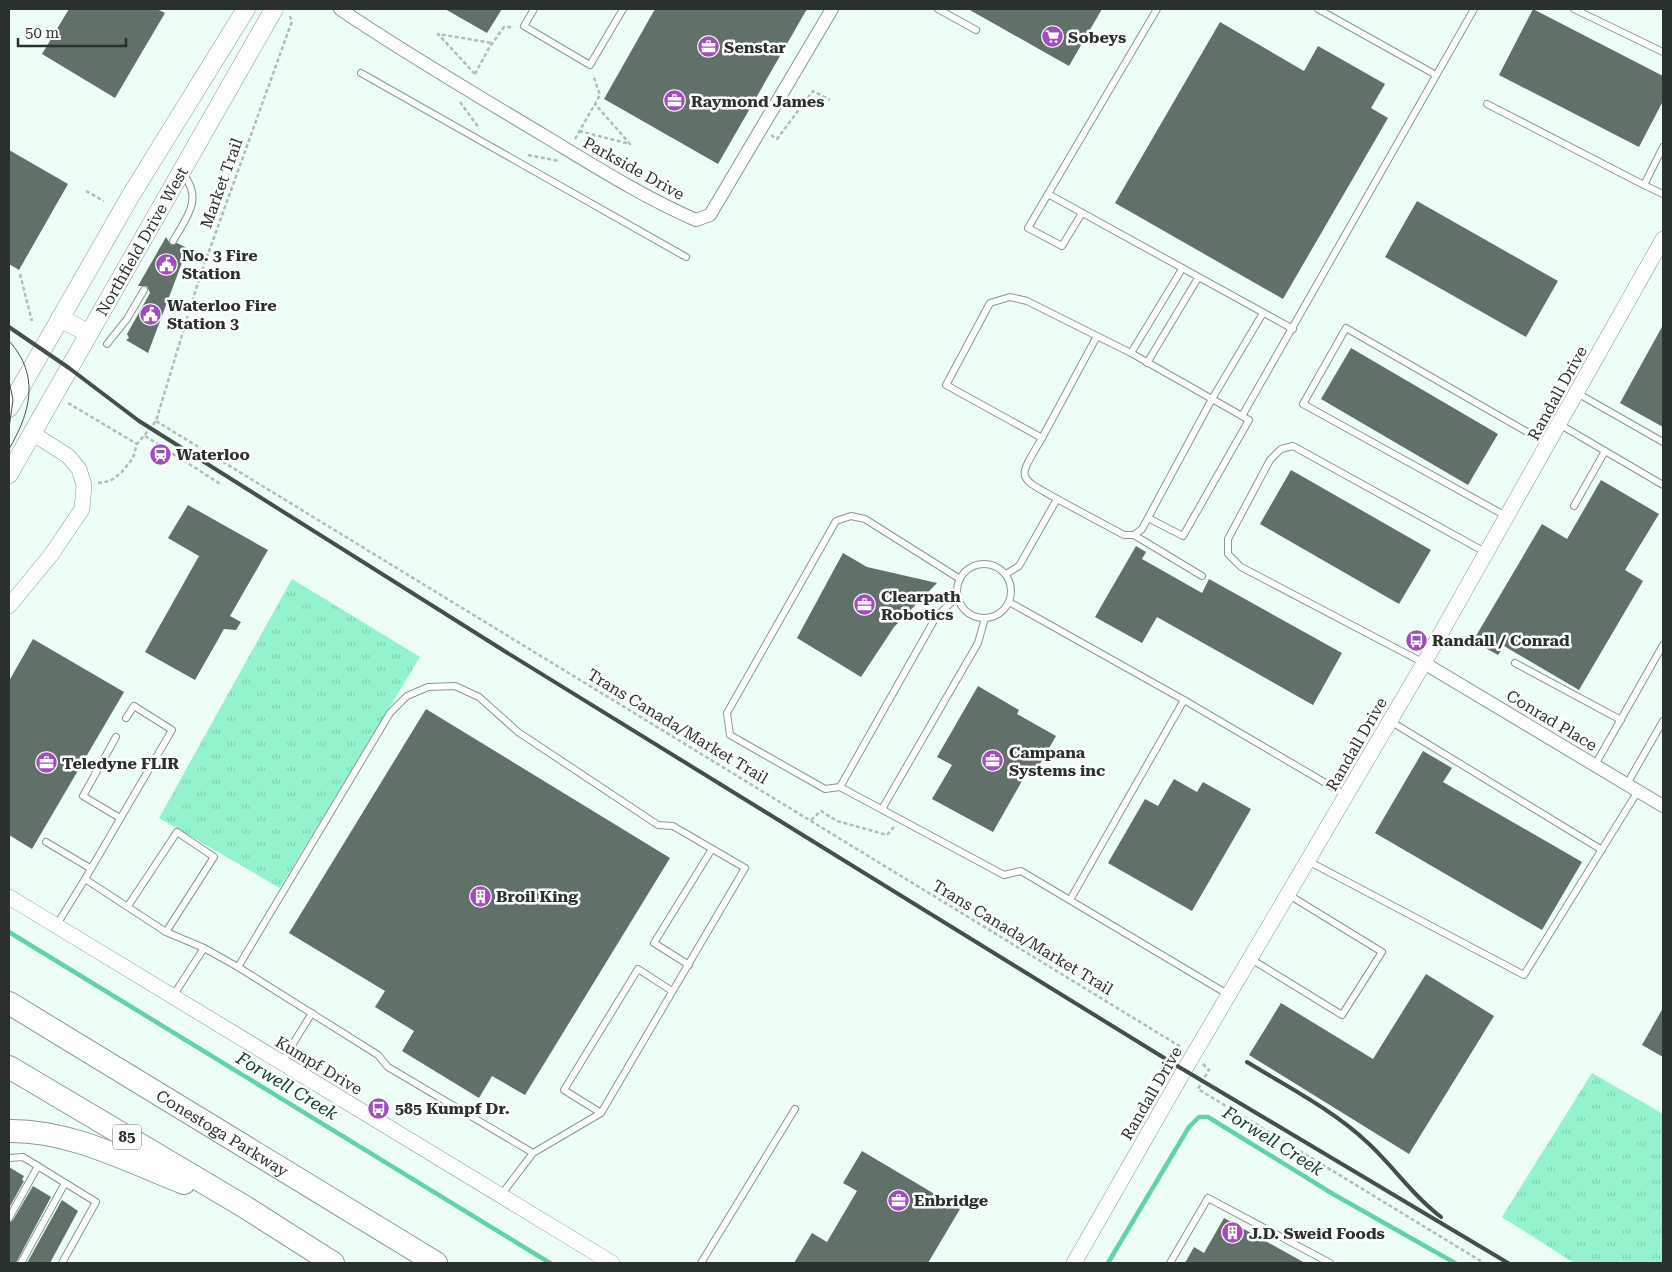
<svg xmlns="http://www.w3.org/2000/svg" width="1672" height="1272" font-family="'Roboto Serif',serif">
<defs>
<pattern id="grass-tufts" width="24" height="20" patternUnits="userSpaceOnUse" patternTransform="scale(1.25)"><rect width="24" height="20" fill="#93f3cd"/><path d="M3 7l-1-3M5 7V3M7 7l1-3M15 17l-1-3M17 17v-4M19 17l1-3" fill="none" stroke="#7fd1b0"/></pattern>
</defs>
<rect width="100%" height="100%" fill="#edfef6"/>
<!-- grass -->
<g fill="url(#grass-tufts)">
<polygon points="292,579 420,657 280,888 159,818"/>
<polygon points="1592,1073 1663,1114 1663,1263 1574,1263 1502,1217"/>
</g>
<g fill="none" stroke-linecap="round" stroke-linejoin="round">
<!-- stream -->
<g stroke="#64d2a9" stroke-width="4.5">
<polyline points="9,932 550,1263"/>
<polyline points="1108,1263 1189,1127 1199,1117 1208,1117 1333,1194 1455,1263"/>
</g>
</g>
<!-- building -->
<g fill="#617069">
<polygon points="69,9 157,9 165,13 115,98 42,54"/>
<polygon points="445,9 502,9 487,33"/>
<polygon points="655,9 807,9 718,164 604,99"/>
<polygon points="968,9 1102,9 1069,66"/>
<polygon points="1533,9 1663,76 1663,101 1639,147 1499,75"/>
<polygon points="1220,22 1304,71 1318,46 1385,84 1371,108 1388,118 1283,299 1115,203"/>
<polygon points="9,150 68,184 19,270 9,264"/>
<polygon points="1417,201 1558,281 1526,337 1385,257"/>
<polygon points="166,237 171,245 177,243 187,248 181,259 183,260 148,353 126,340 129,338 127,334 150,293 147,286 138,286"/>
<polygon points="1663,325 1663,427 1620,403"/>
<polygon points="1351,348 1498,434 1468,485 1321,399"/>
<polygon points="1291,470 1431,550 1399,604 1260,524"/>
<polygon points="1601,480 1659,514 1625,570 1643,581 1579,690 1504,646 1498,655 1473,641 1542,524 1567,539"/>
<polygon points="188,505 268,550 230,616 241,622 236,630 224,629 195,680 145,652 199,556 168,538"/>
<polygon points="1136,546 1146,552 1142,559 1202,593 1209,579 1342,653 1313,705 1157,617 1142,643 1095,617"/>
<polygon points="843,553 867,567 937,583 894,627 861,677 797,638"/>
<polygon points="33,639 124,692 32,849 9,835 9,681"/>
<polygon points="978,686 1019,710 1017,714 1056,736 1033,776 1027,772 993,832 932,799 952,765 937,757"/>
<polygon points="426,709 670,858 525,1095 492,1076 479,1098 402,1051 414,1031 375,1007 385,991 289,933"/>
<polygon points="1423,751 1452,768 1443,782 1582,862 1542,930 1375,833"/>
<polygon points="1174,779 1197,792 1203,782 1251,809 1192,911 1108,863 1145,799 1158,806"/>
<polygon points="1426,974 1494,1016 1409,1154 1249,1055 1281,1003 1373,1059"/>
<polygon points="1663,1008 1663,1057 1642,1045"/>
<polygon points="862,1151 960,1209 928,1263 794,1263 812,1233 827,1242 857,1191 843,1183"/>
<polygon points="9,1167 24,1176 22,1180 24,1181 9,1208"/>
<polygon points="33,1186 51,1197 16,1263 9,1263 9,1223 13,1220"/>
<polygon points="62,1200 78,1211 50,1263 27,1263"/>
<polygon points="1224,1218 1305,1263 1185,1263 1194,1247 1204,1253"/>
</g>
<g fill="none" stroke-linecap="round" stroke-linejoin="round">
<defs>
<g id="service">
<polyline points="534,9 524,26 590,65 623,9"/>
<polyline points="938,9 976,30"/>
<polyline points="1157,9 1048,194 1293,329"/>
<polyline points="1318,9 1436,75"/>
<polyline points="1574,9 1663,52"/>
<polyline points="361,73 686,257"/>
<polyline points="1487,104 1644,185 1663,147"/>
<polyline points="1644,185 1663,194"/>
<polyline points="1048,194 1028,228 1062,246 1082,213"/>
<path d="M173 241C187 217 204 198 182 173"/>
<polyline points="1097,336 1042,438 946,385 990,303 1010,297 1027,301 1131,353 1249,420 1183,536 1148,518"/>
<polyline points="107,344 127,319 144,290"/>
<polyline points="1131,353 1182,269"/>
<polyline points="1147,363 1198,278"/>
<polyline points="1577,393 1663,442"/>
<polyline points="1242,416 1474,9"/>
<polyline points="1559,424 1663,485"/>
<path d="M1042 438C1018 480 1015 475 1057 499"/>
<polyline points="1574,506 1605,451"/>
<polyline points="1506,516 1303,404 1346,328 1548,444"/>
<polyline points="1134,535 1202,576"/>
<circle cx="984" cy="591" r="27"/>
<polyline points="1006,574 1019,566 1057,499 1124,535 1134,535 1142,529 1212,399 1263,313"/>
<polyline points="960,579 865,519 851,516 836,521 727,713 730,735 825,789 840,787 1004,875 1021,871 1229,995"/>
<polyline points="1009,602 1184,700 1346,795"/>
<polyline points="1424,663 1241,567 1228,554 1228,539 1270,460 1281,449 1293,446 1485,552"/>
<polyline points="1515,663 1621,720"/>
<polyline points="1390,721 1602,850"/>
<polyline points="116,737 83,796 120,818"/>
<polyline points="1595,765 1663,645"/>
<polyline points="1627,784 1663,721"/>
<polyline points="840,787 936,617 958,596"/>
<polyline points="882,809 978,643 985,618"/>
<polyline points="46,842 90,868"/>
<polyline points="1308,861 1524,975 1638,791"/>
<polyline points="85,879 172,730 134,706 126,718"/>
<polyline points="1070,900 1184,700"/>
<polyline points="128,906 177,832 214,857 166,932"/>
<polyline points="56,926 85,879 166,932 204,948"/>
<polyline points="1251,959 1342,1015 1382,952 1289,895"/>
<polyline points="689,965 654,943 712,849"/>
<polyline points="173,996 204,948 238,967"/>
<polyline points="281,1063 312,1013"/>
<polyline points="601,1113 564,1090 638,969 672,991"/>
<polyline points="9,1158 23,1157 96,1202 62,1263"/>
<polyline points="501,1195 533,1153 601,1113 745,868 673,826 658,825 518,732 479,697 455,686 428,687 407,696 390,713 238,967 378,1055 388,1067 533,1153"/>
<polyline points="9,1218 38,1166"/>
<polyline points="21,1263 65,1183"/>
<polyline points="701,1263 795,1109"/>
<polyline points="1170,1263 1208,1198 1330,1263"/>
</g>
<g id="minor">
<path d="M340 9C406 54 475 94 543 135 593 165 643 197 696 220L710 215 832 9"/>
<polyline points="1424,663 1663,806"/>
</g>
<g id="tertiary">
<polyline points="9,606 51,555 82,509 84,485 79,469 68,456 32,433"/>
<polyline points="9,897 612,1263"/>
<polyline points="1074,1263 1185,1069 1424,663 1663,239"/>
</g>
<g id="secondary">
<polyline points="60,318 88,333"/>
<polyline points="9,408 131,195 246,9"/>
<path id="s1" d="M9 474 274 9"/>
</g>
<g id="motorway">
<path id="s2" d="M9 1003 436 1263"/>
<polyline points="9,1067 245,1207 333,1263"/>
<path d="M9 1131C70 1130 128 1161 184 1183"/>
</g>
</defs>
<!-- service casing -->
<use href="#service" stroke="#889891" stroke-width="8"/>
<!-- minor casing -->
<use href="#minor" stroke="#889891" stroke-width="14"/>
<!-- tertiary casing -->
<use href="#tertiary" stroke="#889891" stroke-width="16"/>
<!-- secondary casing -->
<use href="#secondary" stroke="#889891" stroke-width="19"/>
<!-- motorway casing -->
<use href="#motorway" stroke="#889891" stroke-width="24"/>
<!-- path -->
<g stroke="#b0bdb7" stroke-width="2.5" stroke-dasharray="4 2.5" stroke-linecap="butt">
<polyline points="475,74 438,34 492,43"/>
<polyline points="475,74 489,48 504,27 514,27"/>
<polyline points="460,102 479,128"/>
<polyline points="579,131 630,144 595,104"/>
<polyline points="771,135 777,139 813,91 830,100"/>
<polyline points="575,139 600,95 593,75"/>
<polyline points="528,155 559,161"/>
<polyline points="86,191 104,201"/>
<polyline points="20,274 32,321"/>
<polyline points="68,403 137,444"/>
<polyline points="156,421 1181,1047"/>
<polyline points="145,436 222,485"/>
<polyline points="98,483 110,481 121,473 133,458 137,444 156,421 199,279 292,21 289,14"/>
<polyline points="811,820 821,811 837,821 887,835 894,827"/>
<polyline points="1203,1064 1209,1070 1198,1089 1484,1263"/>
</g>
<!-- service -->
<use href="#service" stroke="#fff" stroke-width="6"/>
<!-- minor -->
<use href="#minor" stroke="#fff" stroke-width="12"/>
<!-- tertiary -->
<use href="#tertiary" stroke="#fff" stroke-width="15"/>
<!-- secondary -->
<use href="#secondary" stroke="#fff" stroke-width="18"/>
<!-- motorway -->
<use href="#motorway" stroke="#fff" stroke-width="22"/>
<!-- tram -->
<g stroke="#464e4a" stroke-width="1">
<path d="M9 341C41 376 30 413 9 449"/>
<polyline points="9,380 13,400 9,428"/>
</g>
<!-- rail -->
<g stroke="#464e4a" stroke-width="4">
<polyline points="9,327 69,368 139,421 506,652 1174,1064 1508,1263"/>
<path d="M1247 1062C1288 1087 1333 1110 1368 1143 1394 1167 1413 1196 1441 1217"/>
</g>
</g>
<!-- icons -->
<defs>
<symbol id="supermarket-disc" viewBox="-11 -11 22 22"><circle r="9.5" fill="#a14ebc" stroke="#fff"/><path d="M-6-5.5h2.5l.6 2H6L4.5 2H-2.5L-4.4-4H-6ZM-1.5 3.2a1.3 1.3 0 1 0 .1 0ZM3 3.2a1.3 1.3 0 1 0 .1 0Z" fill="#fff"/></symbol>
<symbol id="office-disc" viewBox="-11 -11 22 22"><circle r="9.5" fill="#a14ebc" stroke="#fff"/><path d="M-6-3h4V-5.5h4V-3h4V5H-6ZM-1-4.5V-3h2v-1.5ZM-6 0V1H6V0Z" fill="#fff"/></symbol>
<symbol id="civic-disc" viewBox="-11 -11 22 22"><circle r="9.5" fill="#a14ebc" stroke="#fff"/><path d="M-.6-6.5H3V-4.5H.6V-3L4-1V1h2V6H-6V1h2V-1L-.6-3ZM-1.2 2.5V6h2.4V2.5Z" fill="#fff"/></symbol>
<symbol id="station-disc" viewBox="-11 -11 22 22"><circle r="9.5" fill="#a14ebc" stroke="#fff"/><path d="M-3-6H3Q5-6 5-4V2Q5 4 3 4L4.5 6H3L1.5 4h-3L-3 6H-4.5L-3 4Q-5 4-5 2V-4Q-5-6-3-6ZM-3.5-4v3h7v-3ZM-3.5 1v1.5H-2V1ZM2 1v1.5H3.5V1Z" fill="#fff"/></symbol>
<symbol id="bus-disc" viewBox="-11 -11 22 22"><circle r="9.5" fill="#a14ebc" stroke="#fff"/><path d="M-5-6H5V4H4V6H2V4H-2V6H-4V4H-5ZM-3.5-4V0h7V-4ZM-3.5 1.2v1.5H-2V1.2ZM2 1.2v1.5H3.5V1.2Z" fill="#fff"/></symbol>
<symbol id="building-disc" viewBox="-11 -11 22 22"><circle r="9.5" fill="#a14ebc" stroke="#fff"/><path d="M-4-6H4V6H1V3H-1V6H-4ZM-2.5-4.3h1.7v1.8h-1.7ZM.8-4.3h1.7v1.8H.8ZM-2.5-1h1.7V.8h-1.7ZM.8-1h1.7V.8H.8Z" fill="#fff"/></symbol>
</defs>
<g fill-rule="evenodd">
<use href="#supermarket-disc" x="1040" y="24" width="25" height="25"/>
<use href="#office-disc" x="696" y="34" width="25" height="25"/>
<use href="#office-disc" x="662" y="88" width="25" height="25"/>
<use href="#civic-disc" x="154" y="252" width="25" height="25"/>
<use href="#civic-disc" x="138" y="302" width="25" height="25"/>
<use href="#station-disc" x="148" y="442" width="25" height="25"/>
<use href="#office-disc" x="852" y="592" width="25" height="25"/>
<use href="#bus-disc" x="1404" y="628" width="25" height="25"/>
<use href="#office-disc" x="980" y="748" width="25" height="25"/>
<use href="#office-disc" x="34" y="750" width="25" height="25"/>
<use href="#building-disc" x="468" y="884" width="25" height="25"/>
<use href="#bus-disc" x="366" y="1096" width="25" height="25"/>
<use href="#office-disc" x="886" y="1188" width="25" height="25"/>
<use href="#building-disc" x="1220" y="1220" width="25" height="25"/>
</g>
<g text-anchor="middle" stroke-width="5" stroke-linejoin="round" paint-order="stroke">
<!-- shield labels -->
<rect fill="#fff" stroke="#6a6e6c" stroke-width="1" x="113" y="1124.5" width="28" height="25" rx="4"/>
<g font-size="15" font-weight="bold" fill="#2a302d">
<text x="127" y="1142">85</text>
</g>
<!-- poi labels -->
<g font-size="16" font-weight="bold" fill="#2a302d" stroke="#fff" text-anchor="start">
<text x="1068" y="43">Sobeys</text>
<text x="724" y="53">Senstar</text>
<text x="691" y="107">Raymond James</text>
<text x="182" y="261">No. 3 Fire<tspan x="182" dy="18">Station</tspan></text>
<text x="167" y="311">Waterloo Fire<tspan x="167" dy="18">Station 3</tspan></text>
<text x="176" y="460">Waterloo</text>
<text x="881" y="602">Clearpath<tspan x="881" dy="18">Robotics</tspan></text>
<text x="1432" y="646">Randall / Conrad</text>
<text x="1009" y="758">Campana<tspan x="1009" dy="18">Systems inc</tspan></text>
<text x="62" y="769">Teledyne FLIR</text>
<text x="496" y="902">Broil King</text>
<text x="395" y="1114">585 Kumpf Dr.</text>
<text x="914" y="1206">Enbridge</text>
<text x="1249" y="1239">J.D. Sweid Foods</text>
</g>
<!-- street labels -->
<g font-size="16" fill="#2a302d" stroke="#fff">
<text transform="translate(634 168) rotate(29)" y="6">Parkside Drive</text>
<text transform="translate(221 183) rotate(-70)" y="6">Market Trail</text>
<text dy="6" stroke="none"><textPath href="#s1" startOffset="268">Northfield Drive West</textPath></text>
<text transform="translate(1557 393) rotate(-61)" y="6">Randall Drive</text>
<text transform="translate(1552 720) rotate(31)" y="6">Conrad Place</text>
<text transform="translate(678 726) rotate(31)" y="6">Trans Canada/Market Trail</text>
<text transform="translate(1356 744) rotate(-60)" y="6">Randall Drive</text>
<text transform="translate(1023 937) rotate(31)" y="6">Trans Canada/Market Trail</text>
<text transform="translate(319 1065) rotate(31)" y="6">Kumpf Drive</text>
<text transform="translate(1151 1093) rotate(-60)" y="6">Randall Drive</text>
<text dy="6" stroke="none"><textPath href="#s2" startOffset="250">Conestoga Parkway</textPath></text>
</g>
<!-- water labels -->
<g font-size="18" font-style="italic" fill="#104030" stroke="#fff">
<text transform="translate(287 1086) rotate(31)" y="6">Forwell Creek</text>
<text transform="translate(1273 1141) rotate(32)" y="6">Forwell Creek</text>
</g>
</g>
<!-- border -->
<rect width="1672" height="1272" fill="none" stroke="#2a302d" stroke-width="20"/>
<!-- scale -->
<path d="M18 38v8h108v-8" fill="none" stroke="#2a302d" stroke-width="2.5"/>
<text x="25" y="38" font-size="15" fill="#2a302d" stroke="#ffffff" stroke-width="4" paint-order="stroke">50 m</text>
</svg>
